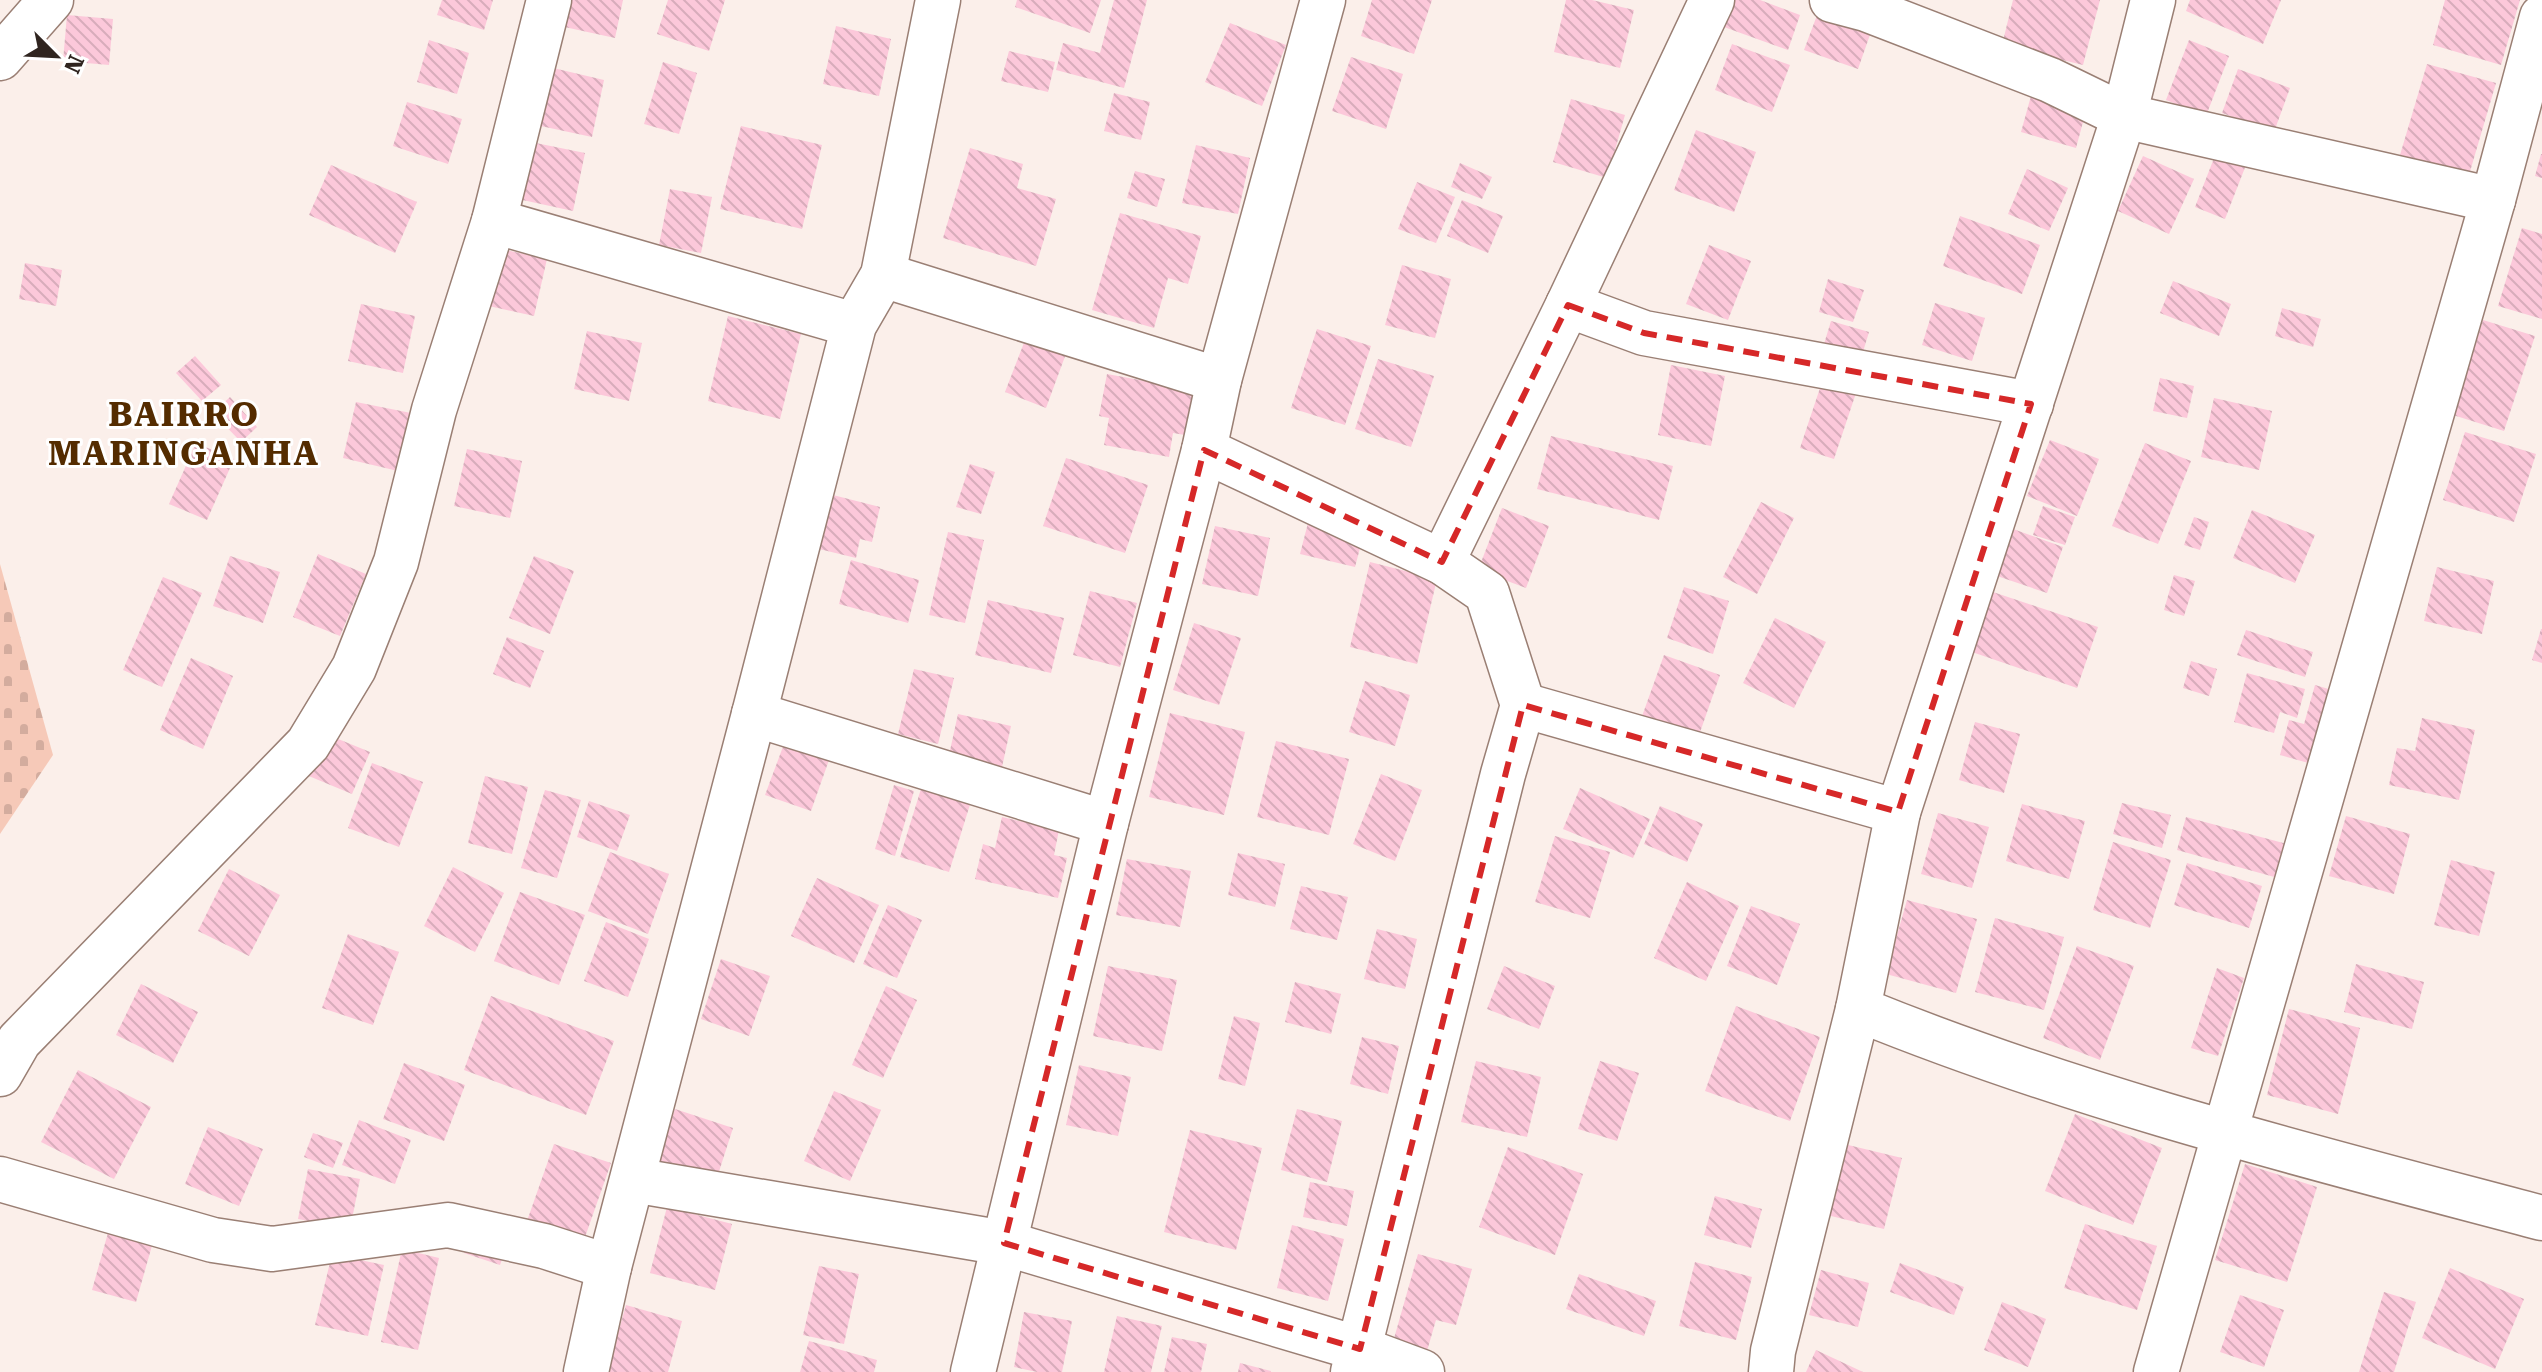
<svg xmlns="http://www.w3.org/2000/svg" width="2542" height="1372" font-family="'Roboto Serif',serif">
<defs>
<pattern id="cemetery-stones" width="16" height="16" patternUnits="userSpaceOnUse" patternTransform="scale(2)"><rect width="16" height="16" fill="#f6c9b8"/><path d="M2 7V4a2 2 0 0 1 4 0v3zM10 15v-3a2 2 0 0 1 4 0v3z" fill="#d3ac9e"/></pattern>
<pattern id="building-back-hatch" width="6" height="6" patternUnits="userSpaceOnUse" patternTransform="scale(2)"><rect width="6" height="6" fill="#fcc8da"/><path d="M-1 5l2 2M0 0l6 6M5-1l2 2" fill="none" stroke="#d8acbb"/></pattern>
</defs>
<rect width="100%" height="100%" fill="#fbefea"/>
<!-- cemetery -->
<polygon fill="url(#cemetery-stones)" points="0,564 53,755 0,834"/>
<!-- building -->
<g fill="url(#building-back-hatch)">
<polygon points="442,0 493,0 484,30 437,15"/>
<polygon points="566,0 623,0 615,38 560,26"/>
<polygon points="668,0 725,0 709,51 657,34"/>
<polygon points="1017,0 1101,0 1090,33 1015,7"/>
<polygon points="1114,0 1147,0 1124,88 1056,70 1063,43 1100,53"/>
<polygon points="1372,0 1432,0 1414,54 1361,36"/>
<polygon points="1566,0 1592,0 1634,10 1620,68 1554,52"/>
<polygon points="1733,0 1760,0 1800,15 1788,50 1724,27"/>
<polygon points="2013,0 2100,0 2083,65 2002,45"/>
<polygon points="2190,0 2281,0 2263,44 2186,11"/>
<polygon points="2445,0 2520,0 2501,65 2433,45"/>
<polygon points="1819,10 1872,29 1858,69 1804,50"/>
<polygon points="67,15 113,19 109,65 63,61"/>
<polygon points="1230,23 1286,45 1262,106 1205,82"/>
<polygon points="836,26 891,39 879,96 823,84"/>
<polygon points="429,40 469,53 457,94 417,82"/>
<polygon points="2189,40 2229,56 2206,116 2166,100"/>
<polygon points="1732,44 1790,65 1772,112 1715,90"/>
<polygon points="1009,51 1055,62 1048,92 1001,81"/>
<polygon points="1351,57 1403,74 1386,129 1332,111"/>
<polygon points="663,62 697,73 679,134 644,124"/>
<polygon points="2427,64 2496,83 2469,175 2400,155"/>
<polygon points="549,67 604,80 592,137 536,125"/>
<polygon points="2238,69 2290,88 2274,132 2222,113"/>
<polygon points="1114,93 1150,102 1141,140 1104,131"/>
<polygon points="2031,96 2086,111 2076,148 2021,132"/>
<polygon points="1571,99 1625,115 1607,178 1553,162"/>
<polygon points="407,102 462,119 448,164 393,146"/>
<polygon points="741,126 822,145 802,229 720,209"/>
<polygon points="1696,130 1756,152 1734,212 1674,190"/>
<polygon points="531,142 585,153 573,211 518,199"/>
<polygon points="1196,145 1250,158 1238,214 1182,203"/>
<polygon points="970,148 1023,164 1017,188 1056,199 1036,266 943,238"/>
<polygon points="2216,153 2246,165 2225,219 2195,207"/>
<polygon points="2541,154 2542,154 2542,178 2535,176"/>
<polygon points="2143,156 2194,179 2169,234 2118,211"/>
<polygon points="1460,163 1492,177 1482,199 1451,187"/>
<polygon points="331,165 417,202 395,253 309,215"/>
<polygon points="2027,169 2068,188 2049,231 2008,214"/>
<polygon points="1135,171 1165,179 1157,207 1127,198"/>
<polygon points="1417,182 1455,197 1436,243 1398,229"/>
<polygon points="670,189 712,197 701,253 659,245"/>
<polygon points="1462,200 1503,216 1488,253 1447,236"/>
<polygon points="1120,213 1201,236 1188,284 1168,278 1154,328 1092,310"/>
<polygon points="1960,216 2040,245 2022,294 1943,266"/>
<polygon points="2522,228 2542,234 2542,319 2498,306"/>
<polygon points="1709,245 1751,261 1728,320 1686,304"/>
<polygon points="492,247 547,259 534,316 480,304"/>
<polygon points="25,263 62,270 56,306 19,299"/>
<polygon points="1402,265 1451,279 1435,338 1385,325"/>
<polygon points="1828,279 1864,290 1853,322 1819,312"/>
<polygon points="2173,281 2231,304 2219,336 2160,313"/>
<polygon points="1935,303 1985,318 1972,361 1922,345"/>
<polygon points="361,304 415,316 403,373 348,361"/>
<polygon points="2282,308 2321,319 2313,347 2275,336"/>
<polygon points="728,316 801,334 780,419 708,401"/>
<polygon points="2483,320 2535,336 2504,431 2453,415"/>
<polygon points="1831,321 1869,332 1862,355 1824,344"/>
<polygon points="1317,329 1371,346 1345,425 1291,408"/>
<polygon points="587,331 642,343 629,401 574,389"/>
<polygon points="1027,335 1067,351 1046,408 1005,392"/>
<polygon points="195,356 221,385 202,401 176,373"/>
<polygon points="1378,359 1434,376 1411,447 1355,429"/>
<polygon points="1671,365 1725,376 1711,446 1658,435"/>
<polygon points="1107,374 1194,390 1185,435 1173,433 1169,457 1104,445 1109,418 1099,416"/>
<polygon points="2160,378 2194,386 2187,418 2153,411"/>
<polygon points="1822,382 1856,393 1834,459 1800,448"/>
<polygon points="230,397 257,427 241,442 213,413"/>
<polygon points="2214,398 2272,411 2259,470 2201,457"/>
<polygon points="356,402 411,413 398,471 343,458"/>
<polygon points="2465,432 2536,454 2514,522 2443,500"/>
<polygon points="1551,436 1673,466 1659,520 1537,489"/>
<polygon points="2050,440 2099,459 2077,516 2027,496"/>
<polygon points="196,443 234,459 207,520 169,504"/>
<polygon points="2145,443 2191,461 2158,544 2112,526"/>
<polygon points="467,449 522,461 510,518 454,506"/>
<polygon points="1066,458 1148,485 1125,553 1043,526"/>
<polygon points="970,464 995,472 981,514 956,507"/>
<polygon points="829,494 880,507 872,542 860,539 856,558 815,548"/>
<polygon points="1761,502 1794,518 1757,594 1723,577"/>
<polygon points="2043,506 2075,517 2065,545 2033,535"/>
<polygon points="1502,508 1549,526 1526,588 1478,570"/>
<polygon points="2252,510 2315,535 2295,583 2233,558"/>
<polygon points="2194,517 2209,522 2200,550 2184,545"/>
<polygon points="1309,519 1364,533 1355,567 1300,554"/>
<polygon points="1215,526 1270,538 1258,596 1202,584"/>
<polygon points="2013,529 2063,547 2047,593 1997,576"/>
<polygon points="948,532 984,540 965,623 929,615"/>
<polygon points="318,554 366,574 340,636 293,617"/>
<polygon points="230,556 280,572 263,623 213,606"/>
<polygon points="534,556 574,571 550,634 509,618"/>
<polygon points="851,560 919,580 908,623 839,604"/>
<polygon points="1370,562 1437,579 1417,664 1350,647"/>
<polygon points="2437,567 2494,581 2482,634 2424,621"/>
<polygon points="2174,575 2195,581 2184,616 2164,610"/>
<polygon points="163,577 202,593 162,687 123,670"/>
<polygon points="1684,587 1729,601 1713,654 1667,638"/>
<polygon points="1090,591 1137,603 1120,667 1073,655"/>
<polygon points="1990,591 2098,627 2077,688 1969,651"/>
<polygon points="988,600 1064,618 1051,673 975,655"/>
<polygon points="1775,618 1826,642 1794,708 1743,683"/>
<polygon points="1194,623 1241,638 1219,705 1173,690"/>
<polygon points="2541,629 2542,629 2542,663 2532,660"/>
<polygon points="2246,630 2313,652 2305,677 2237,655"/>
<polygon points="507,637 544,651 530,688 493,674"/>
<polygon points="1664,655 1720,675 1698,738 1641,719"/>
<polygon points="191,658 233,676 203,749 160,730"/>
<polygon points="2191,661 2217,669 2209,696 2183,688"/>
<polygon points="914,669 954,678 938,744 898,734"/>
<polygon points="2247,673 2305,689 2297,718 2280,712 2274,733 2234,722"/>
<polygon points="1365,681 1410,695 1395,746 1349,732"/>
<polygon points="2315,685 2332,690 2312,764 2280,755 2289,720 2304,724"/>
<polygon points="1170,713 1245,732 1224,815 1149,797"/>
<polygon points="958,714 1011,726 1002,767 949,755"/>
<polygon points="2422,718 2475,730 2459,800 2389,785 2397,748 2415,751"/>
<polygon points="1975,722 2020,734 2004,793 1959,780"/>
<polygon points="321,732 370,752 352,794 304,774"/>
<polygon points="1276,741 1349,759 1329,835 1257,817"/>
<polygon points="784,744 829,760 811,811 765,795"/>
<polygon points="372,763 423,782 399,847 348,828"/>
<polygon points="1381,774 1422,790 1395,861 1353,844"/>
<polygon points="485,776 528,787 512,854 468,843"/>
<polygon points="924,779 973,795 949,872 900,857"/>
<polygon points="894,785 914,791 895,856 875,849"/>
<polygon points="1580,788 1650,819 1633,858 1563,829"/>
<polygon points="545,790 581,800 557,878 521,868"/>
<polygon points="589,801 630,815 617,851 577,837"/>
<polygon points="2122,803 2171,815 2162,848 2113,834"/>
<polygon points="2022,804 2085,821 2069,879 2006,861"/>
<polygon points="1660,806 1703,824 1687,862 1644,844"/>
<polygon points="1938,813 1989,827 1972,888 1921,874"/>
<polygon points="2346,816 2410,834 2394,894 2329,876"/>
<polygon points="1002,817 1059,830 1054,855 1067,858 1058,898 975,879 983,844 995,848"/>
<polygon points="2186,817 2287,844 2278,878 2177,850"/>
<polygon points="1555,836 1610,852 1590,918 1535,902"/>
<polygon points="2113,842 2171,860 2150,928 2093,910"/>
<polygon points="610,852 669,874 648,934 588,911"/>
<polygon points="1238,853 1285,864 1275,907 1228,895"/>
<polygon points="1127,859 1191,871 1180,927 1116,915"/>
<polygon points="2451,860 2495,872 2479,936 2434,925"/>
<polygon points="2187,863 2262,886 2249,928 2174,905"/>
<polygon points="453,867 504,893 475,952 424,926"/>
<polygon points="229,869 280,895 249,956 198,931"/>
<polygon points="817,878 879,905 854,963 791,936"/>
<polygon points="1687,882 1739,906 1706,981 1654,958"/>
<polygon points="1301,886 1348,897 1337,940 1290,929"/>
<polygon points="520,892 585,915 559,985 494,961"/>
<polygon points="1907,900 1977,919 1956,993 1886,974"/>
<polygon points="888,905 922,920 897,978 863,964"/>
<polygon points="1751,906 1800,924 1777,985 1727,966"/>
<polygon points="1995,918 2064,937 2044,1010 1975,992"/>
<polygon points="606,922 649,939 628,997 584,981"/>
<polygon points="1377,929 1417,939 1405,989 1364,979"/>
<polygon points="348,934 399,952 373,1025 322,1008"/>
<polygon points="2077,946 2134,966 2100,1060 2043,1038"/>
<polygon points="721,959 770,976 749,1036 701,1019"/>
<polygon points="2356,964 2424,982 2412,1029 2344,1012"/>
<polygon points="1108,966 1177,980 1162,1051 1093,1036"/>
<polygon points="1504,966 1555,986 1539,1029 1487,1009"/>
<polygon points="2217,968 2244,978 2218,1056 2191,1048"/>
<polygon points="1295,982 1341,994 1331,1034 1285,1022"/>
<polygon points="141,984 198,1012 173,1063 116,1035"/>
<polygon points="886,986 917,1000 883,1078 852,1065"/>
<polygon points="491,996 614,1041 586,1115 464,1070"/>
<polygon points="1736,1006 1820,1037 1790,1121 1705,1091"/>
<polygon points="2289,1009 2360,1028 2338,1114 2267,1095"/>
<polygon points="1234,1016 1260,1023 1245,1086 1218,1079"/>
<polygon points="1362,1037 1399,1046 1388,1094 1350,1084"/>
<polygon points="1476,1061 1541,1077 1527,1137 1461,1122"/>
<polygon points="1600,1061 1639,1073 1617,1141 1578,1129"/>
<polygon points="404,1063 465,1085 444,1141 383,1119"/>
<polygon points="1079,1065 1131,1077 1118,1136 1066,1125"/>
<polygon points="78,1070 151,1107 114,1179 41,1142"/>
<polygon points="834,1091 881,1110 850,1181 804,1161"/>
<polygon points="675,1109 733,1128 715,1184 656,1165"/>
<polygon points="1297,1109 1342,1121 1327,1182 1281,1170"/>
<polygon points="2075,1114 2162,1148 2133,1225 2045,1191"/>
<polygon points="359,1120 411,1140 395,1184 342,1165"/>
<polygon points="208,1127 263,1149 239,1206 185,1184"/>
<polygon points="1190,1130 1262,1148 1236,1250 1164,1232"/>
<polygon points="313,1133 343,1143 333,1168 304,1157"/>
<polygon points="554,1144 611,1163 584,1240 527,1221"/>
<polygon points="1844,1144 1902,1158 1884,1229 1827,1215"/>
<polygon points="1508,1147 1583,1174 1555,1255 1479,1227"/>
<polygon points="2245,1164 2317,1187 2287,1282 2215,1260"/>
<polygon points="308,1169 360,1179 350,1229 298,1219"/>
<polygon points="1310,1182 1354,1191 1347,1226 1303,1217"/>
<polygon points="1715,1196 1762,1209 1751,1248 1704,1235"/>
<polygon points="667,1207 732,1224 715,1290 650,1273"/>
<polygon points="113,1215 157,1228 136,1302 92,1290"/>
<polygon points="2085,1224 2157,1246 2137,1310 2064,1288"/>
<polygon points="1292,1225 1344,1239 1328,1301 1277,1288"/>
<polygon points="472,1231 508,1242 500,1265 464,1253"/>
<polygon points="402,1249 439,1258 418,1350 381,1342"/>
<polygon points="332,1254 384,1265 368,1336 315,1325"/>
<polygon points="1418,1254 1472,1269 1456,1325 1436,1320 1427,1351 1393,1342"/>
<polygon points="1695,1262 1752,1277 1736,1340 1679,1326"/>
<polygon points="1900,1263 1964,1287 1954,1315 1890,1292"/>
<polygon points="819,1266 859,1274 844,1344 803,1335"/>
<polygon points="2450,1268 2524,1299 2495,1369 2422,1338"/>
<polygon points="1821,1270 1869,1283 1858,1327 1809,1315"/>
<polygon points="1579,1274 1656,1301 1644,1336 1566,1309"/>
<polygon points="2384,1292 2416,1302 2394,1372 2359,1372"/>
<polygon points="2240,1295 2284,1310 2264,1367 2220,1352"/>
<polygon points="2002,1302 2046,1319 2028,1367 1984,1350"/>
<polygon points="626,1305 682,1321 668,1372 607,1372"/>
<polygon points="1024,1312 1072,1321 1062,1372 1037,1372 1014,1367"/>
<polygon points="1117,1316 1162,1326 1151,1372 1104,1372"/>
<polygon points="1172,1337 1207,1344 1201,1372 1164,1372"/>
<polygon points="809,1341 877,1360 874,1372 800,1372"/>
<polygon points="1816,1350 1863,1372 1806,1372"/>
<polygon points="1240,1363 1271,1371 1271,1372 1238,1372"/>
</g>
<g fill="none" stroke-linecap="round" stroke-linejoin="round">
<defs>
<g id="minor">
<polyline points="1712,0 1568,305 1644,333 2031,404"/>
<polyline points="1832,0 1866,9 2050,80 2124,116 2493,200"/>
<polyline points="0,58 51,0"/>
<polyline points="494,221 854,325"/>
<polyline points="883,275 1219,380"/>
<polyline points="1204,450 1442,562 1487,593 1523,705 1503,774 1353,1372"/>
<polyline points="1442,562 1568,305"/>
<polyline points="1523,705 1898,812 2124,116 2153,0"/>
<polyline points="754,714 1106,823"/>
<path d="M1898 812 1858 1009C2079 1099 2312 1157 2542 1218"/>
<polyline points="0,1074 19,1041 308,744 354,668 396,562 434,410 494,221 549,0"/>
<polyline points="0,1179 213,1240 272,1249 448,1225 544,1246 609,1267"/>
<polyline points="633,1180 1004,1243 1360,1349 1422,1372"/>
<polyline points="586,1372 609,1267 754,714 854,325 883,275 938,0"/>
<polyline points="973,1372 1106,823 1204,450 1219,380 1323,0"/>
<polyline points="1771,1372 1773,1351 1858,1009"/>
<polyline points="2156,1372 2493,200 2542,17"/>
</g>
</defs>
<!-- minor casing -->
<use href="#minor" stroke="#9a7f74" stroke-width="47"/>
<!-- minor -->
<use href="#minor" stroke="#fff" stroke-width="44"/>
</g>
<!-- marked area -->
<path fill="none" stroke="#d62828" stroke-width="6" stroke-dasharray="16 10" stroke-linejoin="round" d="M1568 305 1644 333 2031 404 1898 812 1523 705 1360 1349 1004 1243 1204 450 1442 562Z"/>
<g text-anchor="middle" stroke-width="6" stroke-linejoin="round" paint-order="stroke">
<!-- district labels -->
<g font-size="34" font-weight="bold" letter-spacing="2" fill="#542c00" stroke="#fff">
<text x="184" y="426">BAIRRO<tspan x="184" dy="39">MARINGANHA</tspan></text>
</g>
</g>
<!-- north arrow -->
<g transform="translate(56 56) rotate(114)" stroke="#ffffff" stroke-width="6" paint-order="stroke">
<path d="M0-6L14 30L0 20L-14 30Z" fill="#2f241f"/>
<text y="-12" font-size="22" font-weight="bold" text-anchor="middle" fill="#2f241f">N</text>
</g>
</svg>
